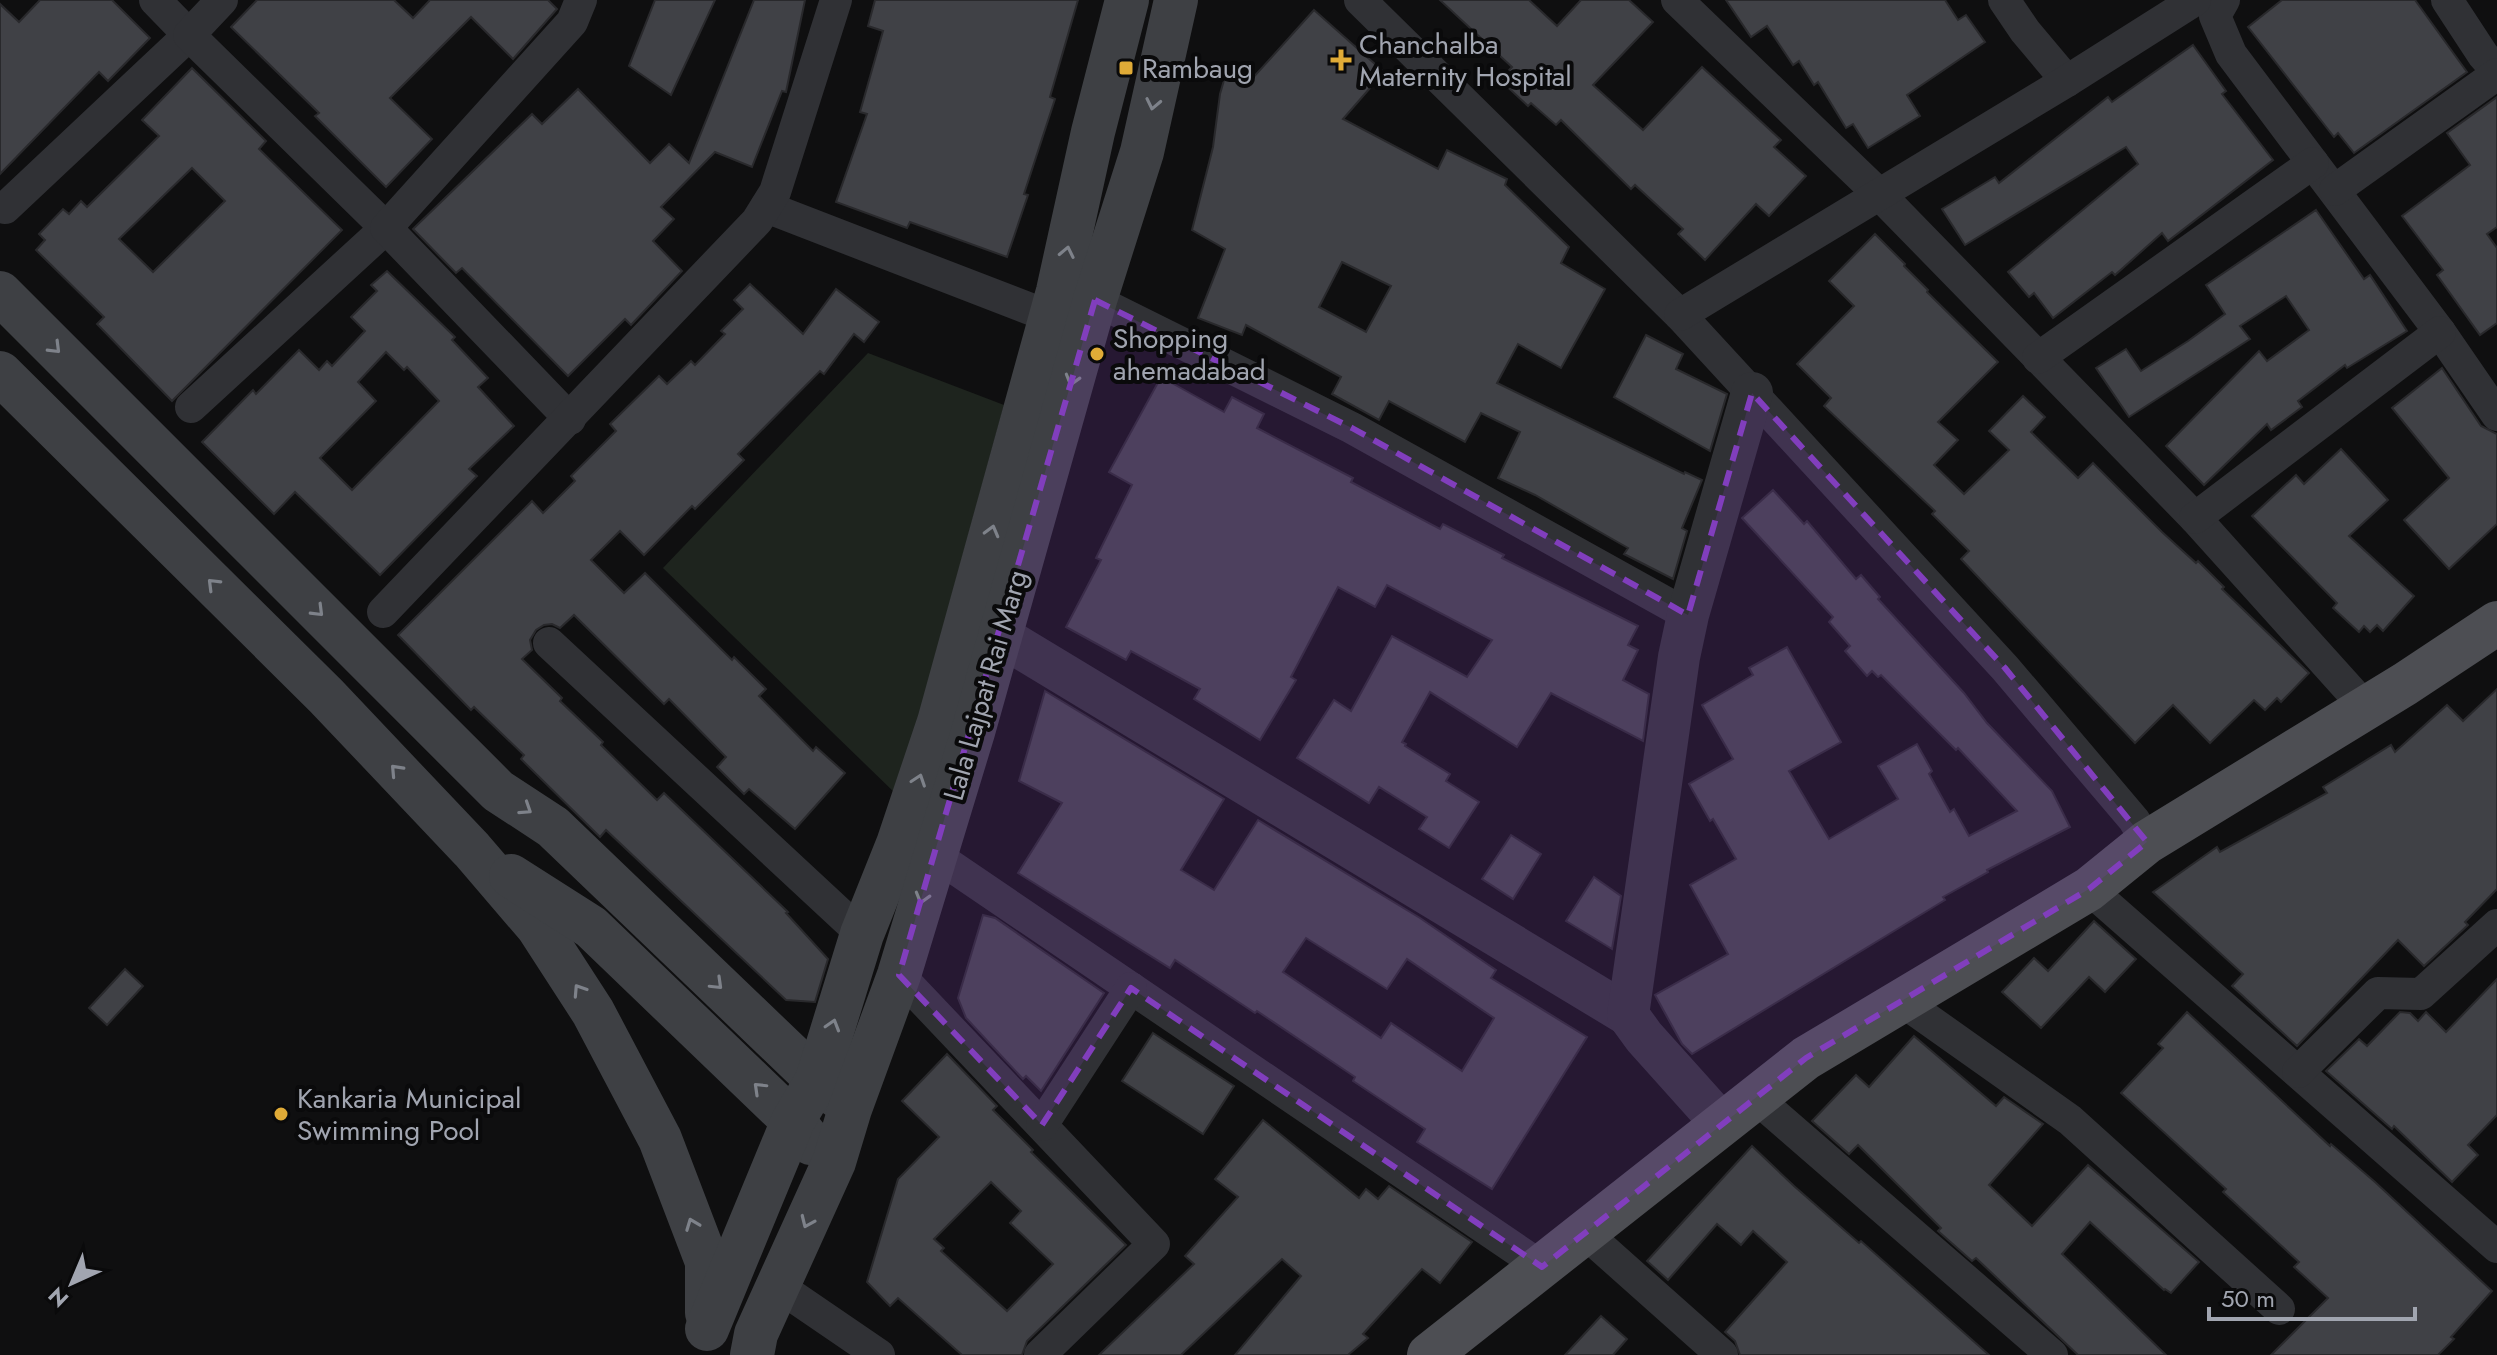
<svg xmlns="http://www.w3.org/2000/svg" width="2497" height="1355" font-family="Jost,sans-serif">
<rect width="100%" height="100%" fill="#0f0f10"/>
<!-- green -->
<polygon fill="#1e241e" points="868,353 1004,405 897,795 663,568"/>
<!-- building -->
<g fill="#404146" stroke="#29292c" stroke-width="2" fill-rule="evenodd">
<polygon points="40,0 112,0 150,38 108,81 99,72 0,174 0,4 19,22"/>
<polygon points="257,0 394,0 413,18 430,0 548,0 557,9 513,59 471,17 390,98 432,139 386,187 315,116 319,113 231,27"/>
<polygon points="655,0 715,0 671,95 629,66"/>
<polygon points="754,0 805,0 786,92 782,91 752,167 715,152 661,207 674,219 653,241 682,271 631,325 625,319 568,376 462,268 456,273 413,229 532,114 542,124 578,89 650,163 669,144 689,163"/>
<polygon points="875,0 1078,0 1050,97 1055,99 1024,194 1028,195 1007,257 910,222 907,228 836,202 867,114 860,112 883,31 868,26"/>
<polygon points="1440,0 1529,0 1557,26 1581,0 1629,0 1653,22 1593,85 1643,130 1702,67 1781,140 1774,147 1806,176 1769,216 1756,204 1705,260 1678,234 1683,229 1635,185 1631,189 1561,120 1556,125 1531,103 1528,106 1500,80 1512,67"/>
<polygon points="1726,0 1945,0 1958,20 1966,15 1985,42 1907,95 1920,116 1868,148 1853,124 1846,128 1818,82 1814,85 1799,61 1793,65 1767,26 1751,37"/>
<polygon points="2282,0 2415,0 2467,72 2354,153 2338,133 2334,137 2248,27"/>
<path d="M1314 10 1384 72 1343 119 1438 169 1447 150 1507 179 1505 185 1569 247 1561 263 1605 289 1561 368 1518 344 1497 383 1684 474 1685 472 1702 480 1682 528 1687 531 1673 579 1624 554 1628 548 1535 495 1498 478 1520 432 1481 413 1465 442 1389 401 1379 420 1332 394 1341 377 1246 325 1242 335 1198 318 1225 249 1192 230 1213 147 1220 94 1229 63 1251 80ZM1342 262 1391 286 1366 332 1319 307Z"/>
<polygon points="2193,45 2226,91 2222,94 2273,160 2168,241 2162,233 2115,275 2112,272 2053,318 2034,293 2029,297 2008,272 2138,164 2126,147 1965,245 1942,209 1995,177 1999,183 2108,97 2112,102"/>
<path d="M192 68 266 141 259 149 342 230 172 401 97 324 104 317 36 250 45 240 39 234 63 209 69 214 81 201 87 207 159 136 142 120ZM192 168 225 201 153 272 119 239Z"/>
<polygon points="2497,97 2497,227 2487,234 2497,248 2497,323 2480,335 2437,275 2443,270 2402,216 2470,165 2447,133"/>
<polygon points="2316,210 2364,279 2370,275 2407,331 2347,368 2345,365 2298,401 2302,407 2271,430 2267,424 2204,485 2166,446 2259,351 2267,361 2309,330 2286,296 2240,326 2250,339 2129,417 2096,368 2126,349 2141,371 2188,341 2225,314 2206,285"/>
<polygon points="1875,234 1905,264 1904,266 1928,290 1927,292 1998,362 1938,422 1958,440 1934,465 1964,494 2009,450 1989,431 2023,396 2045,417 2031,432 2078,478 2093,463 2162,532 2196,563 2198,561 2224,587 2222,589 2309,673 2281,702 2277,698 2265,710 2254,700 2210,743 2173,705 2135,743 1961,559 1969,551 1932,514 1935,511 1824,406 1831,398 1797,364 1854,306 1829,281"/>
<path d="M387 271 455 337 452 340 488 378 478 387 514 426 469 469 477 476 380 575 295 492 274 514 202 442 253 390 256 394 299 350 319 370 327 361 332 366 365 331 351 317 377 291 371 285ZM386 352 404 370 407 367 439 401 352 490 320 458 376 401 358 382Z"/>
<polygon points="750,284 803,334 836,289 879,322 864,342 854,334 824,374 820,371 738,454 744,460 695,509 692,506 644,555 620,531 591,560 624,593 645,573 732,660 734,657 766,689 759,696 813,751 816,747 845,773 795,829 749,789 744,794 717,767 726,757 669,699 664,704 574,615 560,628 552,624 544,625 536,630 530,640 532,650 522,659 562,698 560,701 603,742 601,745 657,800 664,793 788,912 786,913 828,959 815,1002 786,1000 606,830 600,837 521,759 524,755 474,707 471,710 398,635 532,501 543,513 575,481 571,476 616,431 610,424 659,376 667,384 691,361 695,365 725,334 721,331 743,309 734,300"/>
<polygon points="1646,335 1683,354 1676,369 1727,394 1710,451 1614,397"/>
<polygon points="2442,368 2481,426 2497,434 2497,524 2449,569 2404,520 2449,478 2392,408"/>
<polygon points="1161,377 1224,412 1232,397 1264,414 1257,428 1353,478 1351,482 1440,529 1443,524 1504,555 1502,558 1638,626 1628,645 1638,650 1623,680 1649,694 1643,741 1551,693 1517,747 1430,692 1402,742 1406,744 1405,746 1450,774 1446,781 1479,802 1449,848 1419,829 1427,817 1379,787 1369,803 1297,758 1334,700 1351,711 1392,636 1467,677 1492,640 1387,585 1375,607 1338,587 1291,677 1296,680 1260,740 1194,699 1200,689 1131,651 1126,660 1066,627 1101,560 1096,558 1132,485 1109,472"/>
<polygon points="2341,449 2388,500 2349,536 2414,596 2383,631 2377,625 2370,632 2364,626 2359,632 2333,608 2337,603 2252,516 2296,475 2304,484"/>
<polygon points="1773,490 1804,524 1807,521 1856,579 1861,575 1880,597 1878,599 1964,693 1987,723 2052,791 2070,827 1987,870 1988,872 1943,897 1945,900 1692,1054 1682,1044 1655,995 1728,954 1690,885 1736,859 1713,819 1710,821 1689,784 1733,759 1702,705 1753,675 1749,668 1787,647 1841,742 1789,771 1829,839 1898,799 1878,766 1917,744 1932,771 1929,774 1950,812 1954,809 1969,836 2017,811 1958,748 1956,750 1881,675 1878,677 1872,671 1867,676 1845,651 1850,646 1829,622 1833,617 1742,518"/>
<polygon points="2497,689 2497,889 2465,922 2468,925 2424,966 2398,940 2297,1046 2232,986 2243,974 2153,892 2217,847 2220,852 2327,793 2323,787 2391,745 2395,752 2447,705 2463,721"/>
<path d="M1045 691 1224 799 1181 870 1214 890 1258 820 1420 918 1496 970 1491 978 1587 1037 1492 1189 1417 1142 1425 1129 1353 1081 1355 1077 1257 1011 1255 1013 1175 960 1170 968 1018 873 1062 803 1019 781ZM1306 938 1387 989 1407 959 1494 1018 1462 1071 1391 1023 1381 1038 1283 972Z"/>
<polygon points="1511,835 1541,854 1513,899 1482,879"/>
<polygon points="1594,877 1621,896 1612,949 1566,921"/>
<polygon points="983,915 995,918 1104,993 1041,1091 1026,1076 1023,1079 966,1018 958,998"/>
<polygon points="2094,921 2136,959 2105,992 2089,977 2041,1028 2002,992 2034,958 2048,971"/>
<polygon points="125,969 143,986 107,1025 89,1008"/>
<polygon points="2497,979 2497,1115 2468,1145 2478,1155 2452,1182 2394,1126 2392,1129 2326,1071 2359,1039 2367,1046 2400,1012 2410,1013 2418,1021 2426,1012 2446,1032"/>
<polygon points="2187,1012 2330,1146 2331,1144 2375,1182 2492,1291 2451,1337 2454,1339 2438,1355 2271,1355 2328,1298 2294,1267 2299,1262 2223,1192 2226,1189 2121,1093 2163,1048 2158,1044"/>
<polygon points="1153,1033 1234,1086 1203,1134 1122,1081"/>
<polygon points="1914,1036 1996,1106 2004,1097 2043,1124 1989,1185 2032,1226 2088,1165 2199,1262 2171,1293 2165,1289 2164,1290 2090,1222 2062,1254 2166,1355 2078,1355 1976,1258 1972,1261 1938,1231 1941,1228 1858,1145 1849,1154 1812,1121 1856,1075 1869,1087"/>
<path d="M947 1054 997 1106 993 1110 1033 1150 1031 1152 1126 1245 1027 1341 1022 1355H962L898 1298 890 1306 867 1282 898 1179 939 1137 902 1101ZM991 1182 1021 1211 1010 1223 1053 1264 1007 1311 941 1251 944 1248 934 1239Z"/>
<polygon points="1263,1120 1359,1198 1366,1189 1378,1199 1389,1186 1472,1242 1440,1283 1422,1269 1363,1334 1368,1338 1348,1355 1235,1355 1301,1276 1282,1259 1181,1355 1099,1355 1194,1264 1185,1256 1238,1197 1215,1179"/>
<polygon points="1752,1146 1794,1186 1859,1243 1861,1241 1989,1355 1740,1355 1735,1341 1725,1332 1787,1262 1753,1231 1741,1245 1717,1224 1668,1280 1647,1261"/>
<polygon points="1601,1316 1627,1339 1613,1355 1565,1355"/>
</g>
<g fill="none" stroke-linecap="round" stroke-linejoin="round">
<!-- minor -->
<g stroke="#303135" stroke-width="32">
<polyline points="1360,0 1680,315 2005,668 2134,820 2147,842"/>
<polyline points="1677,0 1879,194 2195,518 2366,708"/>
<polyline points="2004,0 2025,31 2067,81"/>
<polyline points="2224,0 2215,16 2231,54 2440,332 2497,415"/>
<polyline points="2447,0 2483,55 2497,71"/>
<polyline points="2335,190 2497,74"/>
<polyline points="766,207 1051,317"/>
<polyline points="5,208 189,35 155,0"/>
<polyline points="1095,300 1352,428 1688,615"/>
<polyline points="1680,315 2067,81 2195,0"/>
<polyline points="2038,358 2313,163"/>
<polyline points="191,407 386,228 189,35 222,0"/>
<polyline points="570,419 386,228 572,22 581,0"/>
<polyline points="2195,518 2440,332"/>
<polyline points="383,612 757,221 775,192 836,0"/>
<polyline points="549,643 862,934"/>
<polyline points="935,855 1542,1267"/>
<polyline points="2089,889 2497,1247"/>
<polyline points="899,975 1154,1244 1040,1355"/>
<polyline points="1902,1001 2070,1120 2279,1309"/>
<polyline points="2298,1072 2378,993 2421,994 2497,925"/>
<polyline points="1756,1098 2052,1355"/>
<polyline points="1042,1125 1131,988"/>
<polyline points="1585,1233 1722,1355"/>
<polyline points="778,1286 879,1355"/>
</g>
<!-- tertiary -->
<g stroke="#303135" stroke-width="42">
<polyline points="999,635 1628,1015"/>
<polyline points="1722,1124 1644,1037 1628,1015 1679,657 1688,615 1752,393"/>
</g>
<!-- secondary -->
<g stroke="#3e4044" stroke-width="44">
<polyline points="0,293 498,791 553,827 817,1080 837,1096"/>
<polyline points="0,373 326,696 472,850 538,927 593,1012 660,1139 707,1262 707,1313"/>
<polyline points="511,876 591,927 793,1121 811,1143"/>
<polyline points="707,1329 793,1121 817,1080 862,934 898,844 939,722 1058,291 1093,132 1127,0"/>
<polyline points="752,1355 756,1334 834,1162 850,1109 899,975 973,732 1095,300 1142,152 1176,0"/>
</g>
<!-- primary -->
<polyline stroke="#4d4e53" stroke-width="44" points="1429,1355 1806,1058 2089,889 2147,842 2405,684 2497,623"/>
</g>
<!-- one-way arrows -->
<defs><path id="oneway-chevron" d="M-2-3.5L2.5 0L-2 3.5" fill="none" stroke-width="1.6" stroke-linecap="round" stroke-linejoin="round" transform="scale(2)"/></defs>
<g stroke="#7e828a">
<use href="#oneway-chevron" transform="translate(1153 104) rotate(102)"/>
<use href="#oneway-chevron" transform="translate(1067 252) rotate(-78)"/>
<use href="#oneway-chevron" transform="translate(55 348) rotate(45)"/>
<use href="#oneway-chevron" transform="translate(1072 380) rotate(106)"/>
<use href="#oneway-chevron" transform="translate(992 531) rotate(-75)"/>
<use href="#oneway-chevron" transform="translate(213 584) rotate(-135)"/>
<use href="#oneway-chevron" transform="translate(318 611) rotate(45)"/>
<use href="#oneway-chevron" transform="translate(396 770) rotate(-133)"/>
<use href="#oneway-chevron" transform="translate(919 780) rotate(-71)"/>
<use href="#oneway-chevron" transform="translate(526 809) rotate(33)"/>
<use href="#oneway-chevron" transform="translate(922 898) rotate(106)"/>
<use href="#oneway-chevron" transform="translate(717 984) rotate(44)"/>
<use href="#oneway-chevron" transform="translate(579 990) rotate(-123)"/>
<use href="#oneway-chevron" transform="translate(833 1025) rotate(-73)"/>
<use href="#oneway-chevron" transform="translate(759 1088) rotate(-136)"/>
<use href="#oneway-chevron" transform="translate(807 1222) rotate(114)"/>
<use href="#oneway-chevron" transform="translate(692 1224) rotate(-111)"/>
</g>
<!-- marked area -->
<path fill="#813ebd" fill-opacity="0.2" stroke="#813ebd" stroke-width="6" stroke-dasharray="16 10" stroke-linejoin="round" d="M1095 300 1352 428 1688 615 1752 393 2005 668 2147 842 2089 889 1806 1058 1542 1267 1131 988 1042 1125 899 975Z"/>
<!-- markers -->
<g fill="#e0ab37" stroke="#0a0a0b" stroke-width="3">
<path d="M1337 48h8v8h8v8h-8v8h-8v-8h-8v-8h8z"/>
<rect x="1118" y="60" width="16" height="16" rx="4"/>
<circle cx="1097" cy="354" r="8"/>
<circle cx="281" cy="1114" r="8"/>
</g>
<g text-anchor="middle" stroke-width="8" stroke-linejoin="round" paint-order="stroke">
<!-- poi labels -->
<g font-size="28" fill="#a1a5b0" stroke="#0a0a0b" text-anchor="start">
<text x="1359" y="54">Chanchalba<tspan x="1359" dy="32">Maternity Hospital</tspan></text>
<text x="1142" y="78">Rambaug</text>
<text x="1113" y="348">Shopping<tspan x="1113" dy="32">ahemadabad</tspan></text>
<text x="297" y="1108">Kankaria Municipal<tspan x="297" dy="32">Swimming Pool</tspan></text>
</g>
<!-- street labels -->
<g font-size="28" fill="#a1a5b0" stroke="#0a0a0b">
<text transform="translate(985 685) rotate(-74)" y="10">Lala Lajpat Rai Marg</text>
</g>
</g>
<!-- north arrow -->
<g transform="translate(72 1283) rotate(224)" stroke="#0a0a0b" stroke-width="6" paint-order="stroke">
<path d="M0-6L14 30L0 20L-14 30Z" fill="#a1a5b0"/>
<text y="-12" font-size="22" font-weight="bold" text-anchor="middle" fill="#a1a5b0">N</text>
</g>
<!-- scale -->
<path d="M2209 1307v12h206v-12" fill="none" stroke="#a1a5b0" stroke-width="4"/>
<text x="2221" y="1307" font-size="24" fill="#a1a5b0" stroke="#0a0a0b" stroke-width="6" paint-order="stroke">50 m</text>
</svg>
